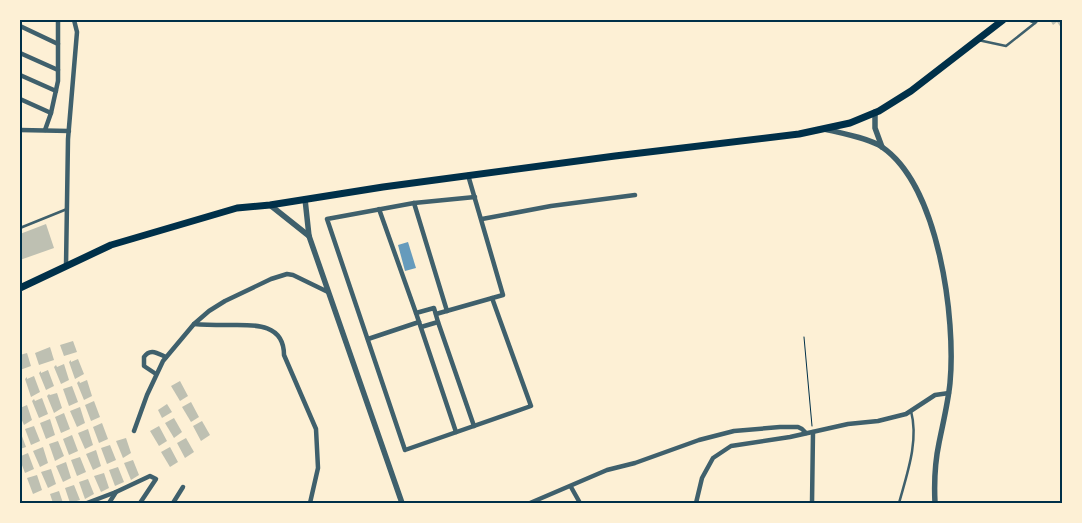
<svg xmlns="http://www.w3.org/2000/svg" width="1082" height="523" font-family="'Exo 2',sans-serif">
<rect width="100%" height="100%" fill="#fdf0d5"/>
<!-- water -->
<polygon fill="#669bbc" points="408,242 416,268 405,271 398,245"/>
<!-- building -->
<g fill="#bec0b2">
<polygon points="1050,20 1062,20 1062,29 1057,22 1053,25"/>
<polygon points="46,224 54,248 20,260 20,234"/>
<polygon points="73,341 77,352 64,356 60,345"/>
<polygon points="50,347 54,360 39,365 35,353"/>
<polygon points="27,353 31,366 20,370 20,355"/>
<polygon points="78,359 84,374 75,379 69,362 71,360 71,362"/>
<polygon points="64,364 69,380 61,384 54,367 56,365 57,367"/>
<polygon points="48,370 54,386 46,390 39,373 41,371 41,373"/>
<polygon points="34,376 40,392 31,397 25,379 27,377 27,379"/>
<polygon points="87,380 92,396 84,400 77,383 79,381 80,383"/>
<polygon points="180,381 188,396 180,401 171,386"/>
<polygon points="72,386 78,402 69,406 63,389"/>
<polygon points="57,393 62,408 54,413 47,396 49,394 50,395"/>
<polygon points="42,398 48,414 39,418 32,401 34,399 35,401"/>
<polygon points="94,401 100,417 91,421 85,405"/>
<polygon points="191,402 199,417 191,422 182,407"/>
<polygon points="167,404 172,412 162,418 158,410"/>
<polygon points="27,405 32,420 24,425 20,416 20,408"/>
<polygon points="80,407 85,423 77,427 70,411"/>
<polygon points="64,413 70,429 61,433 55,417"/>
<polygon points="174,418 182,432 174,438 165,423"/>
<polygon points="50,419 55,435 46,439 40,423"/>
<polygon points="202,421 210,435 201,441 193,426"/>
<polygon points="102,423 108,439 99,443 93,427"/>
<polygon points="34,426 40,441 31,445 25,429"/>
<polygon points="159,426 167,441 159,446 150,431"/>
<polygon points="88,429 93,445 85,449 78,433"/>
<polygon points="20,431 26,447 20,449"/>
<polygon points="72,435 78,451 69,455 63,439"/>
<polygon points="126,438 131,453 123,458 116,441"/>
<polygon points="186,438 194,452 185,458 177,443"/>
<polygon points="58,441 64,456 55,461 49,444"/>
<polygon points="110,445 116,460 107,464 101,448"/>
<polygon points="43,447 48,463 40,467 33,451"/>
<polygon points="170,447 178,462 170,467 161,452"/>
<polygon points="96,450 101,466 93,470 86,454"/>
<polygon points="20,453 21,456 28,453 34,469 25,473 20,460"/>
<polygon points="80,457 86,472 77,476 71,460"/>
<polygon points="133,460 139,475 131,480 124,463"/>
<polygon points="66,462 71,478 63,482 56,466"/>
<polygon points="118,467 124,482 115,486 109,470"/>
<polygon points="51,469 56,484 48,488 41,472"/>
<polygon points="104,473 109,488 101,492 94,476"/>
<polygon points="37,475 42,490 33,494 27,478"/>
<polygon points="88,479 94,494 85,499 79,482"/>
<polygon points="74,485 80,500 70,503 65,488"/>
<polygon points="59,491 63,503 53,503 50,494"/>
</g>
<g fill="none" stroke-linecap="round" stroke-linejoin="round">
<!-- path -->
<polyline stroke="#003049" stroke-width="1" points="804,337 812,426"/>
<!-- service -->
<g stroke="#3f606c" stroke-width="2.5">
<polyline points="1028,20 1035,23 1038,20"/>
<polyline points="978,40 1006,46 1035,23"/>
<polyline points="20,228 67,209"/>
<path d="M899 503C907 474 919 441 911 411"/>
</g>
<!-- minor -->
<g stroke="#3f606c" stroke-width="4.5">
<polyline points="20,26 58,44"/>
<polyline points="20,53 58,70"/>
<polyline points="20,75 56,91"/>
<polyline points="20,99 51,113"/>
<polyline points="20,130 69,131"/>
<polyline points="45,130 51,113 58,81 58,20"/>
<polyline points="475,197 414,203 327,219 405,450 531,406 492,298"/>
<polyline points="414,203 447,311"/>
<polyline points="379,209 416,313"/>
<polyline points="482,219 551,206 635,195"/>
<polyline points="66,266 68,139 77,32 74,20"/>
<polyline points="436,314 503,295 468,175"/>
<polyline points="438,322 474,426"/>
<path d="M194 324C205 325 215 325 226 325 250 325 284 321 284 355L316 429 318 468 310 503"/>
<polyline points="421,327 438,322 434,308 416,313 456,432"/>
<polyline points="368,339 419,322"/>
<path d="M156 374 144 366V357C150 348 157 353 166 357"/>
<polyline points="134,431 147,395 163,361 194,324 209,311 225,301 271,279 287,274 293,275 328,292"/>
<polyline points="571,487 580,503"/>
<polyline points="87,503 116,492"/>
<polyline points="109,503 116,492 150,476 156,479 140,503"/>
<polyline points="173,503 183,487"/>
<polyline points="530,503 607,470 635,463 699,440 734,431 780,427 798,427 802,429 806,433"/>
<polyline points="696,503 702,478 713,458 731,446 790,437 848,424 878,421 906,414 935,395 949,393"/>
<polyline points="812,503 813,432"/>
</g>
<!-- tertiary -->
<g stroke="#3f606c" stroke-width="5.5">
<polyline points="875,112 875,128 882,147"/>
<path d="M824 129C841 133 868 138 882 147 939 186 956 319 950 383 948 403 943 423 939 443 935 462 934 483 935 503"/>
<polyline points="305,199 309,236 402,503"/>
<polyline points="270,205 309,236"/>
</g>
<!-- secondary -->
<polyline stroke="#003049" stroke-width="7" points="20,288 111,245 237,208 270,205 383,187 615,156 799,134 850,123 879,111 911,91 1003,20"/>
</g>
<!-- border -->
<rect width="1082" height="523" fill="none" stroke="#fdf0d5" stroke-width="42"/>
<rect x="21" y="21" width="1040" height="481" fill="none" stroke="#003049" stroke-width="2"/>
</svg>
